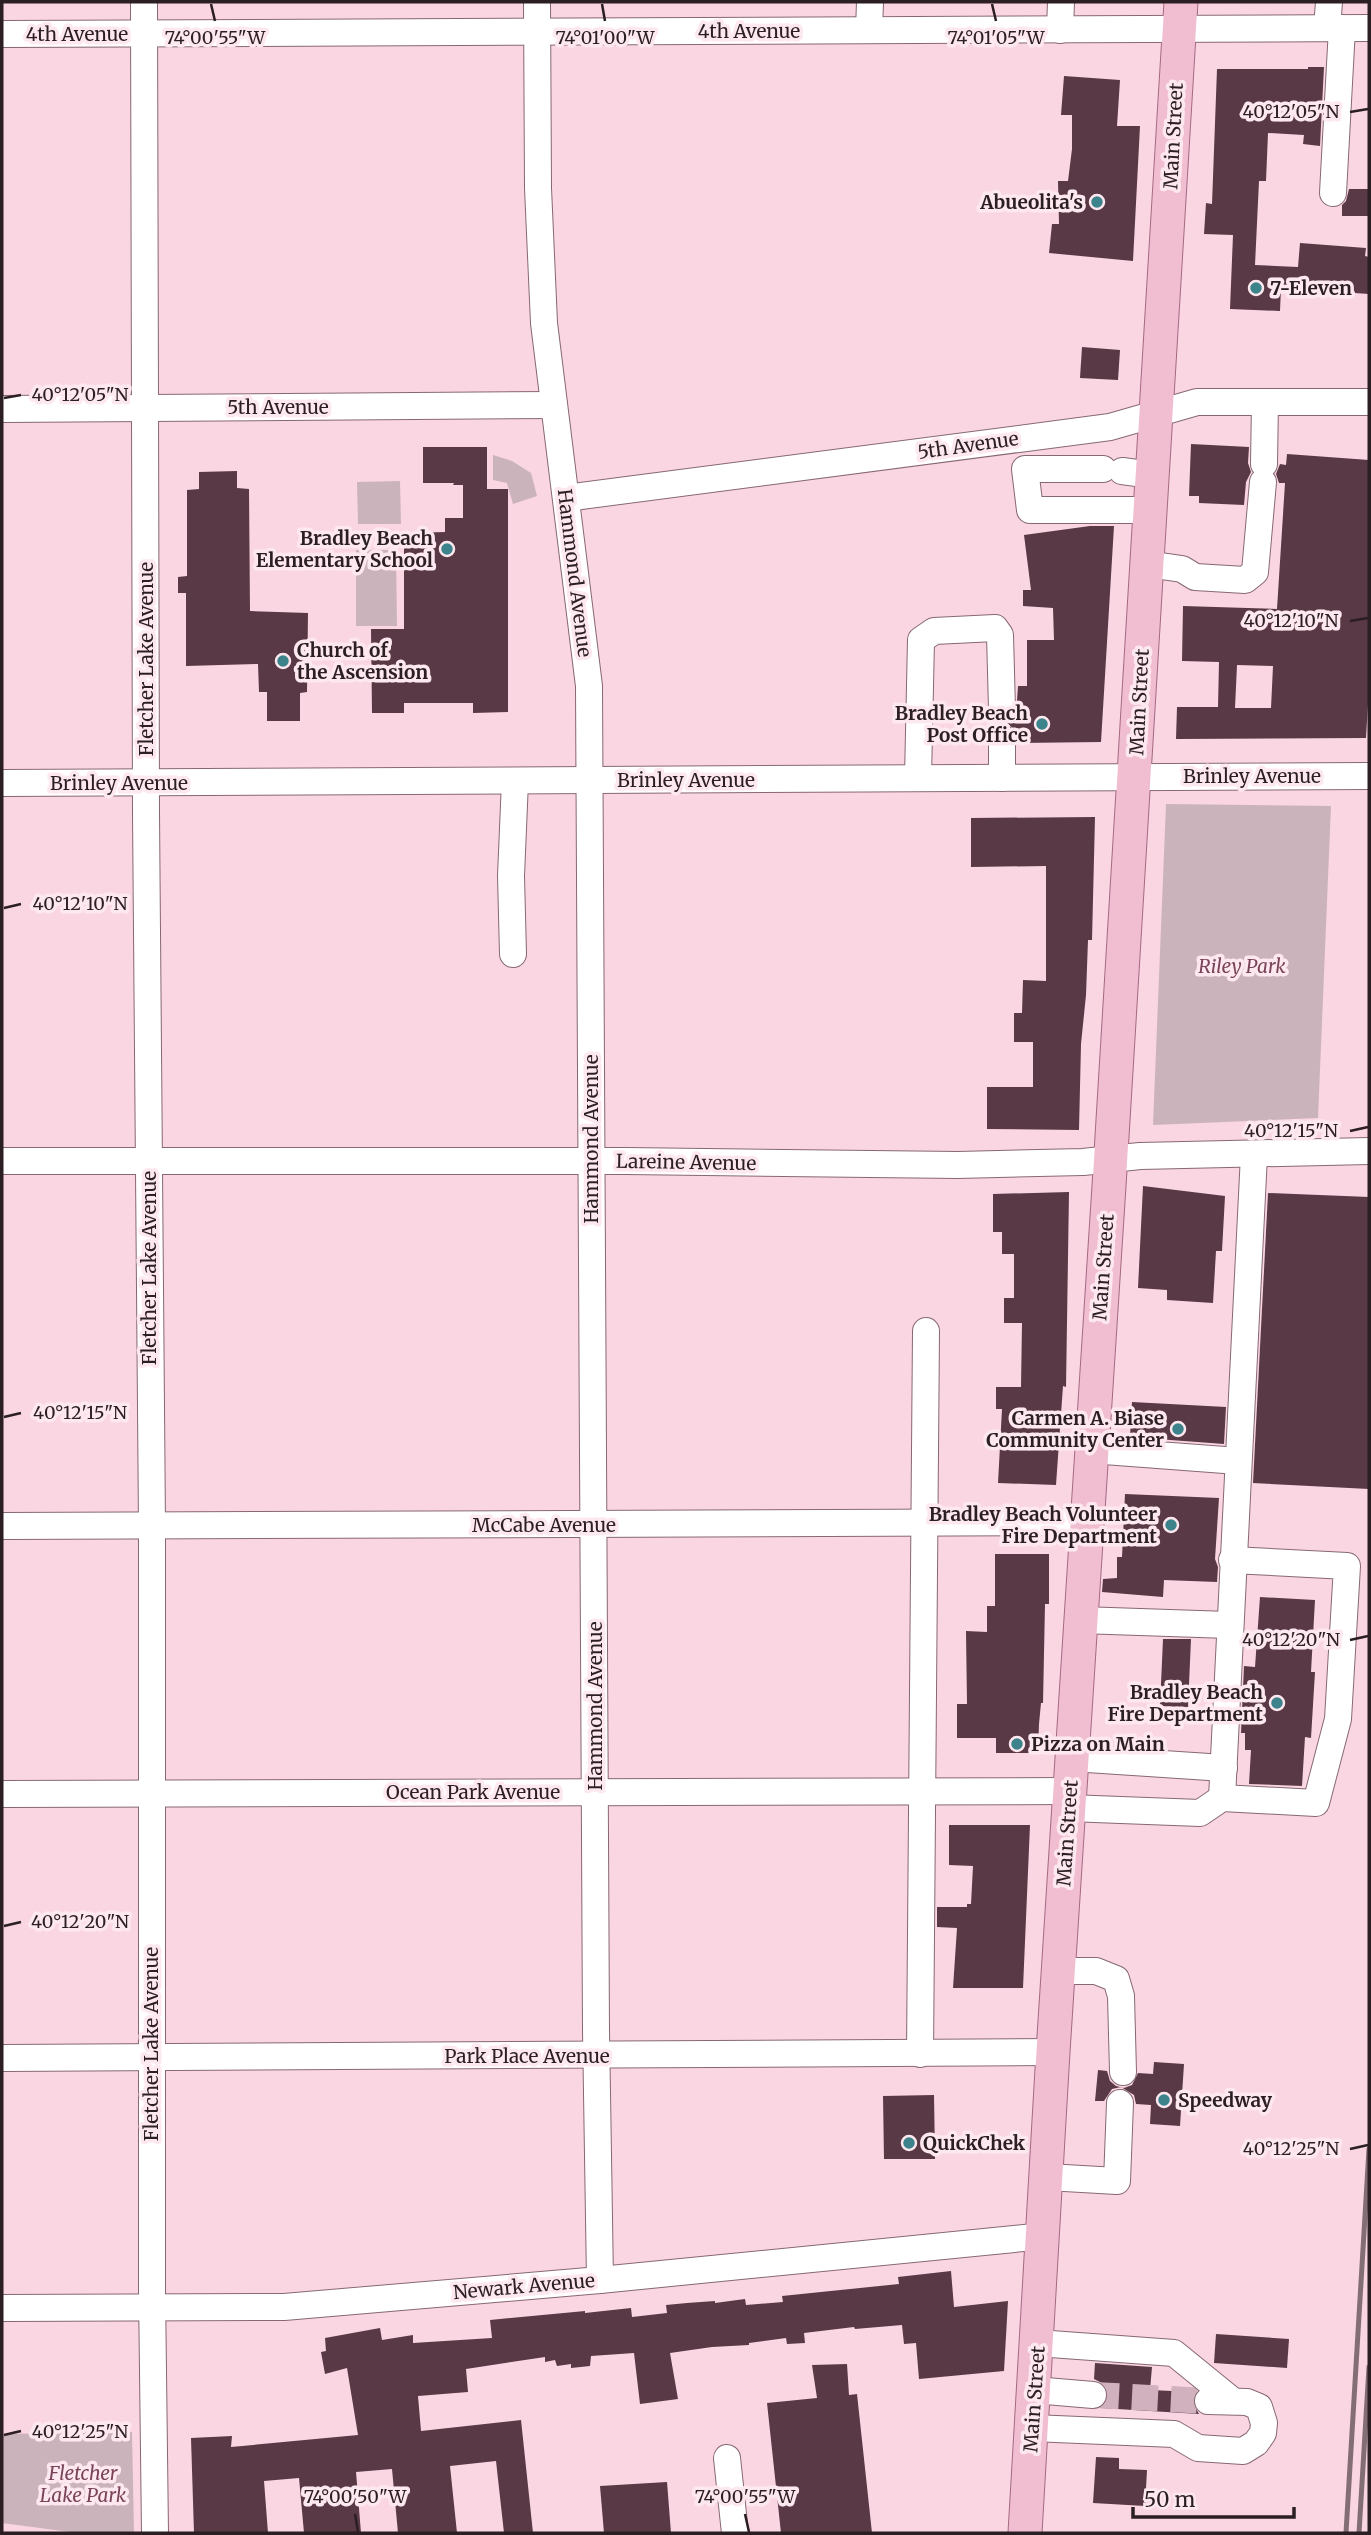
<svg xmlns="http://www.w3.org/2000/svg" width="1371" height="2535" font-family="Merriweather,serif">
<rect width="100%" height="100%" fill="#fad6e3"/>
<!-- green -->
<g fill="#cbb3bb">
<polygon points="493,455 512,461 531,473 537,496 513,504 507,483 493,480"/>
<polygon points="400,481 401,524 358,524 357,482"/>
<polygon points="356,550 396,550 397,626 356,626"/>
<polygon points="1166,804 1331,806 1318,1118 1153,1125"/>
<polygon points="132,2432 134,2533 78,2533 2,2523 2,2434"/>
</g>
<!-- building -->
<g fill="#583945" fill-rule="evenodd">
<polygon points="1308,67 1324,67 1320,146 1303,144 1304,135 1268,133 1266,181 1259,181 1255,265 1298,267 1300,243 1366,248 1365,256 1369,257 1369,294 1281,288 1280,311 1230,309 1233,235 1204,234 1206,203 1212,204 1217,69 1308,69"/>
<polygon points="1064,76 1120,80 1117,126 1140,126 1133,261 1049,253 1052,224 1059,224 1058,181 1068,181 1072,149 1072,115 1061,115"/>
<polygon points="1349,189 1369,189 1369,216 1342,216 1342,205 1346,201"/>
<polygon points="1082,347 1120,350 1118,380 1080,378"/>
<polygon points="1191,444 1249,447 1248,463 1251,472 1246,482 1244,505 1199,503 1199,496 1189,496"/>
<polygon points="423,447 487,447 487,489 508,489 508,712 473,713 473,703 404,703 404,713 372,713 371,629 404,629 404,539 413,538 413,533 445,532 445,518 463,518 463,485 453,485 454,483 423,483"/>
<path d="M1287 454 1369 460V687L1366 738 1176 739 1177 707H1218L1219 662 1182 661 1183 606 1277 609 1285 483H1279L1276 474 1280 464 1286 465ZM1237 665 1273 666 1271 708H1235Z"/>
<polygon points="237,471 237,488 249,489 250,611 308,613 307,692 300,693 300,721 267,721 267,692 259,692 258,664 186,666 186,593 178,593 178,577 187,576 187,490 199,489 199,472"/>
<polygon points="1090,526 1114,526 1101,742 1019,743 1015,730 1007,723 1016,716 1018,686 1027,686 1027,640 1054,640 1053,608 1023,606 1023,590 1031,590 1024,535"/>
<polygon points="1095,817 1092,940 1088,940 1086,995 1081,1044 1079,1130 987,1129 987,1087 1033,1087 1033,1042 1014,1042 1014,1013 1022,1013 1023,980 1046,981 1046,866 971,867 971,818"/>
<polygon points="1143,1186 1225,1196 1222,1251 1216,1251 1213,1303 1167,1300 1167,1290 1138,1288"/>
<polygon points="1069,1192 1066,1387 1063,1386 1056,1485 998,1483 1002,1409 996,1409 996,1387 1021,1387 1022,1323 1004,1323 1004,1298 1014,1298 1014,1254 1002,1254 1002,1232 993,1232 993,1194"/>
<polygon points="1268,1193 1369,1197 1369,1489 1253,1483"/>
<polygon points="1132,1402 1226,1407 1224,1444 1130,1437"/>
<polygon points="1125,1494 1219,1498 1215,1559 1218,1567 1217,1582 1164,1580 1163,1597 1102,1592 1103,1579 1117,1578 1117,1557 1122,1557"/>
<polygon points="995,1554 1049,1554 1049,1604 1045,1604 1043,1703 1041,1703 1039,1724 1038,1753 996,1753 996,1738 957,1738 957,1704 967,1704 966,1631 987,1632 987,1606 995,1606"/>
<polygon points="1260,1597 1315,1600 1311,1672 1315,1672 1311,1738 1305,1737 1302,1786 1249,1784 1251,1750 1245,1750 1245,1733 1241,1733 1244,1666 1255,1667"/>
<polygon points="1163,1639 1191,1639 1188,1707 1160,1706"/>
<polygon points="949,1825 1030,1825 1023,1988 953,1988 957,1928 937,1927 937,1907 967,1907 967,1904 971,1904 973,1866 949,1865"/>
<polygon points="1154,2062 1184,2064 1180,2126 1150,2124 1151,2105 1136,2104 1134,2095 1121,2087 1112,2089 1104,2101 1095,2101 1098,2070 1107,2071 1110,2081 1116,2086 1124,2088 1132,2085 1138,2073 1153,2074"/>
<polygon points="934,2095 935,2159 884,2159 883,2096"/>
<polygon points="951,2271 954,2307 1008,2301 1004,2371 919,2379 916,2343 904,2344 902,2325 855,2329 854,2327 804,2333 805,2343 787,2344 786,2338 749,2343 749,2345 712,2347 670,2353 678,2399 640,2404 634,2353 591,2356 590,2366 571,2368 571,2364 557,2366 555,2360 545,2362 545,2357 466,2369 468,2392 418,2396 421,2431 521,2420 533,2533 504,2533 496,2461 450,2466 457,2533 398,2533 392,2469 356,2472 361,2533 304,2533 299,2478 264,2481 268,2533 194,2533 191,2438 232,2436 231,2447 358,2435 347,2368 325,2374 321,2352 326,2351 325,2338 380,2328 382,2340 413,2335 413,2343 492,2338 490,2320 585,2311 585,2313 631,2308 632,2317 667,2313 666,2305 687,2303 715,2301 715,2303 745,2299 746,2305 783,2302 782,2296 899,2284 898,2277"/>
<polygon points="1216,2334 1289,2339 1287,2368 1214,2363"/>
<polygon points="1095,2363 1152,2367 1150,2390 1195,2392 1192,2401 1199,2414 1101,2408 1106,2403 1109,2396 1102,2383 1094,2379"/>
<polygon points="847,2364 849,2395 857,2394 872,2533 781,2533 767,2403 817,2398 812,2365"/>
<polygon points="1096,2457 1119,2458 1119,2469 1147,2470 1145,2506 1093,2503"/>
<polygon points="667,2482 671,2533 604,2533 600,2486"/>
</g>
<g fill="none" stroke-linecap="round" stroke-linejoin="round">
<!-- minor-tunnel -->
<polyline stroke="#d1b1bd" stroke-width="26" stroke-dasharray="26 13" stroke-linecap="butt" points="1093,2395 1208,2401"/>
<defs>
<g id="minor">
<polyline points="144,2 146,813 152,1526 152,2291 155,2533"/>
<polyline points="537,2 538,188 544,323 589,686 596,2030 600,2280"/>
<polyline points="1327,28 1329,2"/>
<polyline points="869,30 870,2"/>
<polyline points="1060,30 1061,2"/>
<polyline points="2,34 1369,28"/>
<polyline points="1333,193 1342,28"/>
<polyline points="2,409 554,405"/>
<polyline points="1264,464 1265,402"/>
<polyline points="1103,469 1025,469 1030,510 1150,510"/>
<polyline points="1122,471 1152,475"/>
<polyline points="566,498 1110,427 1197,402 1369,402"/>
<polyline points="1147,564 1182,569 1195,577 1245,580 1255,572 1263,482"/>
<polyline points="1002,738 1002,778"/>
<polyline points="918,778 921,640 934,631 995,628 1000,635 1002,709"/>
<polyline points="2,783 1369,776"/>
<polyline points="513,954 511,876 515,781"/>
<polyline points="2,1161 626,1161 958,1165 1083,1162 1140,1156 1369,1151"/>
<polyline points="1091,1450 1238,1461"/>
<polyline points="2,1526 1087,1522"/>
<polyline points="1080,1620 1229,1625"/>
<polyline points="1072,1758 1224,1768"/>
<polyline points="2,1794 1069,1791"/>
<polyline points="1222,1798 1254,1155"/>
<polyline points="1068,1808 1200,1813 1222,1798 1316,1803 1338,1719 1347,1566 1232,1560"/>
<polyline points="1058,1971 1096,1971 1116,1979 1121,1996 1123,2072"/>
<polyline points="920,2054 926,1331"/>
<polyline points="2,2058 1053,2052"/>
<polyline points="1047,2177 1117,2181 1120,2103"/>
<polyline points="2,2308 284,2307 600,2280 1044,2236"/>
<polyline points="1037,2343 1174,2353 1233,2401"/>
<polyline points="1034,2390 1093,2395"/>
<polyline points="1032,2428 1174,2434 1198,2448 1243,2451 1256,2443 1263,2433 1264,2423 1259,2407 1247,2402 1208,2401"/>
<polyline points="727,2458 735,2533"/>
</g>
<polyline id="major" points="1025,2533 1053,2052 1109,1186 1181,2"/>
</defs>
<!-- minor casing -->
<use href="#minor" stroke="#866873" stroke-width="28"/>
<!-- major casing -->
<use href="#major" stroke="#a56981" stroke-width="35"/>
<!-- minor -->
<use href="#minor" stroke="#fff" stroke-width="26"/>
<!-- major -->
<use href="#major" stroke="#f0bdd1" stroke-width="33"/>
<!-- rail -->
<g stroke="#846e76" stroke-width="5">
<polyline points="1346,2533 1369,2149"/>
<polyline points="1359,2533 1369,2367"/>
</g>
</g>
<!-- ticks -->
<path fill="none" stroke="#2b1f23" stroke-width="2.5" d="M211 4 215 21M602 4 605 21M992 4 996 21M1350 112 1368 109M4 398 21 395M1350 621 1368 618M4 908 21 904M1350 1131 1368 1127M4 1417 21 1413M1350 1640 1368 1636M4 1926 21 1922M1350 2149 1368 2145M4 2435 21 2431M355 2514 358 2532M745 2514 749 2532"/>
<!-- markers -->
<g fill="#3c838b" stroke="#fee8ef" stroke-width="2.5">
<circle cx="1097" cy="202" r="7"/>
<circle cx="1256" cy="288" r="7"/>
<circle cx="447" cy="549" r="7"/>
<circle cx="283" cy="661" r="7"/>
<circle cx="1042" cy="724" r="7"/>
<circle cx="1178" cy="1429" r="7"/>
<circle cx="1171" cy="1525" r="7"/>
<circle cx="1277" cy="1703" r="7"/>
<circle cx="1017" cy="1744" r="7"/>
<circle cx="1164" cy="2100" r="7"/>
<circle cx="909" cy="2143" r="7"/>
</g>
<g text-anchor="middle" stroke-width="7" stroke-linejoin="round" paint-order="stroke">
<!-- street labels -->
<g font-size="19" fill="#2b1f23" stroke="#fee8ef">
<text x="749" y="38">4th Avenue</text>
<text x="77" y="41">4th Avenue</text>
<text transform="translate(1173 136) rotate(-87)" y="7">Main Street</text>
<text x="278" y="414">5th Avenue</text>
<text transform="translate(968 445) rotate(-8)" y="7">5th Avenue</text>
<text transform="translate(575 573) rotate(83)" y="7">Hammond Avenue</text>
<text transform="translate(146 659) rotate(-90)" y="7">Fletcher Lake Avenue</text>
<text transform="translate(1139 702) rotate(-87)" y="7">Main Street</text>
<text x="1252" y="783">Brinley Avenue</text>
<text x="686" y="787">Brinley Avenue</text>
<text x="119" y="790">Brinley Avenue</text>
<text transform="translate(591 1139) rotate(-90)" y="7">Hammond Avenue</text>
<text transform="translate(686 1162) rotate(1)" y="7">Lareine Avenue</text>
<text transform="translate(1103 1267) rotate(-86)" y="7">Main Street</text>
<text transform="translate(149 1268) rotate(-90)" y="7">Fletcher Lake Avenue</text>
<text x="544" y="1532">McCabe Avenue</text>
<text transform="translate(595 1706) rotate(-90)" y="7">Hammond Avenue</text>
<text x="473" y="1799">Ocean Park Avenue</text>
<text transform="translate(1067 1833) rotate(-86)" y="7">Main Street</text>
<text transform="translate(151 2044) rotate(-90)" y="7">Fletcher Lake Avenue</text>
<text x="527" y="2063">Park Place Avenue</text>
<text transform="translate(524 2286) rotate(-5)" y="7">Newark Avenue</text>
<text transform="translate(1034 2399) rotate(-86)" y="7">Main Street</text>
</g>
<!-- poi labels -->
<g font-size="19" font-weight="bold" fill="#2b1f23" stroke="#fee8ef" text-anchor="end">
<text x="1083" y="209">Abueolita's</text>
<text x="1270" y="295" text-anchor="start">7-Eleven</text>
<text x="433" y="545">Bradley Beach<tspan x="433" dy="22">Elementary School</tspan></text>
<text x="297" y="657" text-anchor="start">Church of<tspan x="297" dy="22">the Ascension</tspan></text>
<text x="1028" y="720">Bradley Beach<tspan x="1028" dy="22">Post Office</tspan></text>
<text x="1164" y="1425">Carmen A. Biase<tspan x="1164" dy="22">Community Center</tspan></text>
<text x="1157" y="1521">Bradley Beach Volunteer<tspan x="1157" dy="22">Fire Department</tspan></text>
<text x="1263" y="1699">Bradley Beach<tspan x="1263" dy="22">Fire Department</tspan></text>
<text x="1031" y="1751" text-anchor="start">Pizza on Main</text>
<text x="1178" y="2107" text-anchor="start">Speedway</text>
<text x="923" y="2150" text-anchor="start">QuickChek</text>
</g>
<!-- park labels -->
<g font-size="19" font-style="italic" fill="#794459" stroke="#fee8ef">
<text x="1242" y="973">Riley Park</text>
<text x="83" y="2480">Fletcher<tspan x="83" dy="22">Lake Park</tspan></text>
</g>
</g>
<g font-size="18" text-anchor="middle" fill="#2b1f23" stroke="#fee8ef" stroke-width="7" stroke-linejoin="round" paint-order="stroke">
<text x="215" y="44">74°00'55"W</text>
<text x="605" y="44">74°01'00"W</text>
<text x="996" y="44">74°01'05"W</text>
<text x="1291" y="118">40°12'05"N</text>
<text x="80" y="401">40°12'05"N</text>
<text x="1291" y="627">40°12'10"N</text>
<text x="80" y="910">40°12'10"N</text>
<text x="1291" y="1137">40°12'15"N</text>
<text x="80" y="1419">40°12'15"N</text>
<text x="1291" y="1646">40°12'20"N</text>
<text x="80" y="1928">40°12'20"N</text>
<text x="1291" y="2155">40°12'25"N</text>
<text x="80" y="2438">40°12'25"N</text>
<text x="355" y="2503">74°00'50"W</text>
<text x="745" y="2503">74°00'55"W</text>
</g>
<!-- border -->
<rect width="1371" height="2535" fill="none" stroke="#2b1f23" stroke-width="7"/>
<!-- scale -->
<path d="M1133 2507v10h161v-10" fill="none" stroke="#2b1f23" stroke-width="3.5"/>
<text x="1144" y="2507" font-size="21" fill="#2b1f23" stroke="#fee8ef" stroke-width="5" paint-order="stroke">50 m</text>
</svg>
